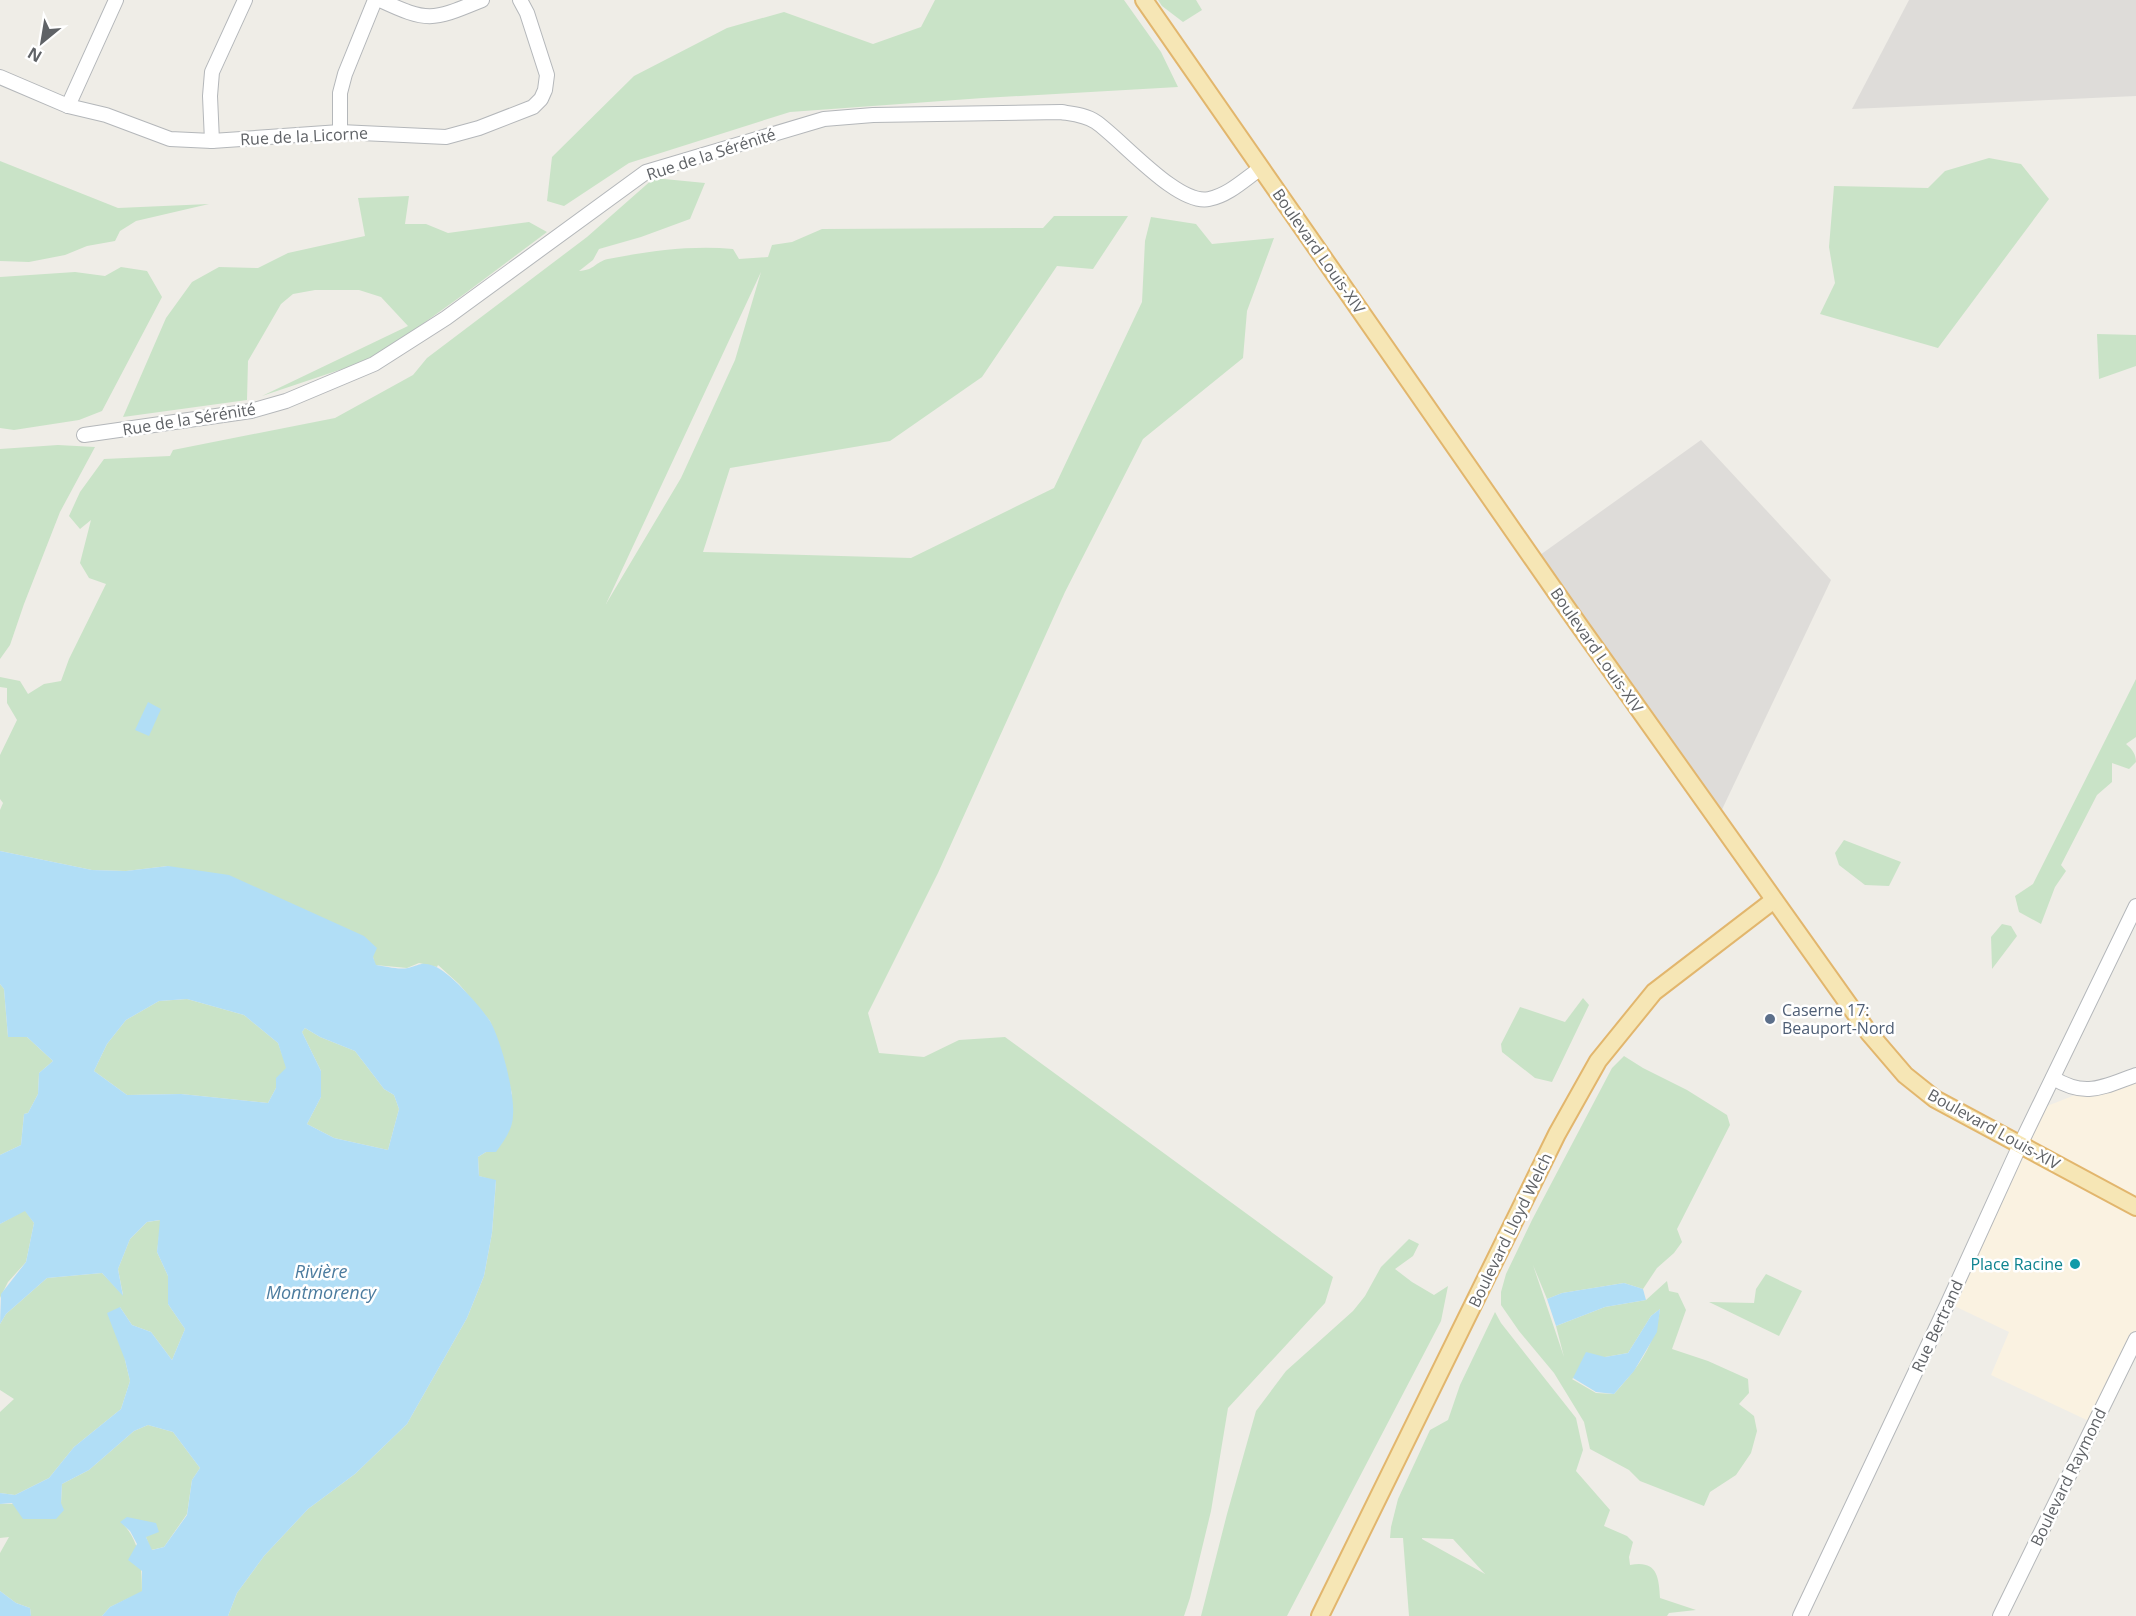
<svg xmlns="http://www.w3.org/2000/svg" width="2136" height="1616" font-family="'Open Sans',sans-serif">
<rect width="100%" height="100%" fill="#efede7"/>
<!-- commercial -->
<polygon fill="#faf2e1" points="2136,1071 2136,1339 2093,1423 1991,1375 2009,1332 1948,1303 2037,1110"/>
<!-- industrial -->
<g fill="#dedcd9">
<polygon points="1909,0 2136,0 2136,96 1852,109"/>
<polygon points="1701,440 1831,580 1717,820 1533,560"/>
</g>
<!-- green -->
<g fill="#c9e3c7" fill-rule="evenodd">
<polygon points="935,0 1124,0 1161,52 1178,87 983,98 790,112 629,163 564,206 547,201 552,157 634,76 727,28 784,12 873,44 921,27"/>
<polygon points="1158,0 1196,0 1202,10 1183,22 1162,6"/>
<polygon points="1989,158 2021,164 2049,199 1938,348 1820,314 1835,283 1829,247 1834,186 1928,188 1945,171"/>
<polygon points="0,161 118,208 209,204 136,221 120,231 115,241 87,246 65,255 29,262 0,261"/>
<path d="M654 178 705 183 690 219 641 237 599 249 593 260 579 271C595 270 595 262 608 259 649 251 692 245 733 249L739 259 768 257 772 245 792 242 822 229 1043 228 1054 216H1128L1093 269 1057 266 982 377 890 441 730 468 703 552 911 558 1054 488 1142 302 1145 241 1151 217 1196 224 1212 244 1274 238 1247 311 1243 358 1143 439 1065 592 938 873 868 1013 879 1053 924 1057 959 1040 1005 1037 1333 1277 1325 1303 1228 1408 1211 1511 1190 1598 1184 1616H228L237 1593 264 1556 308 1509 355 1474 407 1424 467 1318 484 1276 492 1233 496 1181 479 1176 478 1157 486 1152 512 1094 500 1047 490 1021 459 984 438 965 437 967 419 963 407 968 375 965 373 957 168 866 126 871 92 870 0 851V810L3 803 0 799V755L17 720 7 703V688L0 687V677L20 681 28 694 44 684 61 681 69 659 106 584 89 578 80 563 91 520 80 529 69 516 80 492 104 459 170 456 173 450 335 418 413 375 427 358 587 237ZM761 272 735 360 681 478 606 604Z"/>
<polygon points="409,196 405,224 426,224 448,233 529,222 547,232 467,292 375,358 262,396 408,326 381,297 359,290 315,290 293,294 281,304 248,361 247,400 123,417 166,318 192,282 219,267 258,268 288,253 365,236 358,198"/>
<polygon points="121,267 147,271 162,297 102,411 79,420 14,430 0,428 0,277 75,272 105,276"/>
<polygon points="2097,334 2136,335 2136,366 2099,379"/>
<polygon points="58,445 95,447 60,512 24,604 10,645 0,659 0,449"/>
<path d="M2136 679V737L2126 744C2132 749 2136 754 2136 762L2129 769 2112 763V782L2097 795 2061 865 2066 871 2055 887 2041 924 2019 912 2015 896 2033 884Z"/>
<polygon points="1844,840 1901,862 1889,886 1865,885 1839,865 1835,853"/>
<polygon points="2002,924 2011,926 2017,936 1992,969 1991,937"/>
<polygon points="0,984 4,989 8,1037 27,1037 53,1061 39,1073 38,1094 28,1113 24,1114 21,1145 0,1155"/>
<polygon points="1583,998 1589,1005 1552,1082 1535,1078 1502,1052 1501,1044 1520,1007 1565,1022"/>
<polygon points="187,999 244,1015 278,1043 287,1068 277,1078 276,1088 268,1103 181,1094 127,1095 94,1071 107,1044 126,1020 159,1001"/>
<polygon points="305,1028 320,1037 355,1051 384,1089 394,1095 399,1109 388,1150 334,1138 307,1124 321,1097 321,1071 302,1032"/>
<path d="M1624 1056 1643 1068 1687 1090 1727 1115 1730 1125 1677 1229 1682 1242 1674 1253 1657 1268 1643 1289 1624 1283 1562 1293 1547 1299 1533 1265 1564 1357 1556 1326 1605 1307 1646 1300 1667 1281 1669 1291 1678 1293 1686 1310 1672 1349 1708 1361 1748 1379 1749 1393 1739 1404 1754 1416 1757 1431 1751 1453 1736 1475 1710 1492 1704 1506 1640 1481 1629 1470 1590 1449 1584 1422 1554 1373 1519 1331 1501 1305V1292L1506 1274 1532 1220 1612 1068ZM1660 1309C1655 1345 1638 1368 1614 1394L1596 1393 1572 1379 1605 1357 1628 1353 1651 1316Z"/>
<polygon points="25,1210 34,1223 26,1262 8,1282 0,1298 0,1224"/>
<polygon points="161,1220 157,1252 168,1276 168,1304 185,1329 172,1360 151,1332 132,1325 120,1307 125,1360 130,1381 121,1409 74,1447 49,1478 15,1495 0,1493 0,1412 14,1399 0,1390 0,1324 6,1314 47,1278 102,1273 123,1295 118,1269 130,1239 147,1222"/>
<polygon points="1409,1239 1419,1244 1413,1256 1395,1269 1412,1282 1434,1295 1448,1286 1441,1321 1287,1616 1201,1616 1227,1514 1256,1411 1286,1371 1353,1311 1365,1296 1381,1267"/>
<polygon points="1766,1274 1802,1291 1779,1336 1709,1302 1754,1303 1756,1289"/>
<path d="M1495 1312 1501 1323 1576 1418 1583 1450 1576 1471 1610 1510 1604 1526 1627 1536 1633 1542 1629 1557 1630 1565C1656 1560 1659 1575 1660 1598L1696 1610 1669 1613 1667 1616H1409L1403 1538H1390L1391 1527 1398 1499 1430 1430 1448 1420 1460 1385ZM1422 1538 1453 1539 1485 1574 1422 1539Z"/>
<path d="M148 1425 173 1432 200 1468 192 1480 187 1514 164 1547 151 1550 146 1537 121 1522C140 1540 142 1566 142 1592L110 1607 102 1616H31L30 1608 16 1603 0 1591V1553L9 1537 0 1538V1504L61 1503 62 1484 89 1470 134 1431Z"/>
</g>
<!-- water -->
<g fill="#b1def6" fill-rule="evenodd">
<polygon points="148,702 161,709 149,736 135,730"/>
<path d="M0 851 92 870 126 871 168 866 229 875 364 936 377 948 373 957 376 965C385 966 398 970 408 968 420 965 421 961 434 966 449 971 481 1007 490 1021 501 1040 515 1093 513 1115 513 1129 504 1141 496 1152H486L478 1157 479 1176 496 1180 492 1233 484 1276 467 1318 407 1424 355 1474 308 1509 264 1556 237 1593 228 1616H102L110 1607 142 1591V1571L128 1560 137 1544 130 1531 120 1522 127 1517 156 1523 159 1532 146 1537 152 1550 164 1547 187 1515 192 1480 200 1468 173 1432 148 1425 134 1431 89 1470 62 1484 61 1503 64 1510 56 1519H23L12 1503 0 1504V1493L15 1495 49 1478 74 1447 121 1409 130 1381 125 1360 107 1313 120 1307 132 1325 151 1332 172 1360 185 1329 168 1304V1276L157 1252 160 1220 147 1222 130 1239 118 1269 123 1296 102 1273 47 1278 6 1314 0 1324 1 1294 26 1262 34 1223 25 1211 0 1224V1155L21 1145 24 1114 28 1113 38 1094 39 1073 53 1061 27 1037H8L4 989 0 984ZM187 999 244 1015 278 1043 286 1068 276 1078V1088L268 1103 181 1094 127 1095 94 1071 107 1044 126 1020 159 1001ZM305 1028 320 1037 355 1051 384 1089 394 1095 399 1109 388 1150 334 1138 307 1124 321 1097V1071L302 1032Z"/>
<polygon points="1624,1283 1643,1289 1646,1300 1605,1307 1556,1326 1547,1299 1562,1293"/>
<polygon points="1660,1309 1657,1332 1634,1371 1614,1394 1596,1392 1573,1378 1586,1352 1605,1357 1628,1353 1651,1316"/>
<polygon points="0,1591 16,1603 30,1608 31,1616 0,1616"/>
</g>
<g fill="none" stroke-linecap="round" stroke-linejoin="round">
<defs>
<g id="minor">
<path d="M380 0C429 23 433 20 482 0"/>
<polyline points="0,77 68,106 106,115 170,139 212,141 340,132 446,137 479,128 533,107 541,99 545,90 547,75 527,13 520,0"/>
<polyline points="68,106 116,0"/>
<polyline points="340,132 340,93 345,74 375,0"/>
<polyline points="212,141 210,96 212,72 245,0"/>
<path d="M84 435 251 411 286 401 374 364 446 318 646 172 824 119 873 115 1061 112C1073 114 1086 115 1096 122 1122 140 1178 206 1209 199 1229 195 1245 179 1261 168"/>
<path d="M2053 1078C2086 1098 2102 1087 2136 1075"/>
<polyline points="1800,1616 1948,1303 2020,1145 2136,906"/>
<polyline points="2000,1616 2136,1339"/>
</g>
<g id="major">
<polyline points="1144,0 1569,611 1869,1033 1905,1075 1935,1099 2136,1207"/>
<polyline points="1320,1616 1557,1134 1598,1061 1654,992 1774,900"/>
</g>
</defs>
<!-- minor casing -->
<use href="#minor" stroke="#b4b7ba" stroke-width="16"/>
<!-- major casing -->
<use href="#major" stroke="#e2b66d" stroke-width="20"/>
<!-- minor -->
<use href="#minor" stroke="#fff" stroke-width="14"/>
<!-- major -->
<use href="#major" stroke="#f6e6b5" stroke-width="16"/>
</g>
<!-- markers -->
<circle fill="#5c6f8a" stroke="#fff" stroke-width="2" cx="1770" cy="1019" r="6"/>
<circle fill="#0f9aa8" stroke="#fff" stroke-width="2" cx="2075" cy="1264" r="6"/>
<g text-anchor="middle" stroke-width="5" stroke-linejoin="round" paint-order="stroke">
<!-- street labels -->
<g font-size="16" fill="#5f6266" stroke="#fff">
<text transform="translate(304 136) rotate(-3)" y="6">Rue de la Licorne</text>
<text transform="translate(711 154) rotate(-18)" y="6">Rue de la Sérénité</text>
<text transform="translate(1319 251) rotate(55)" y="6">Boulevard Louis-XIV</text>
<text transform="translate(189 419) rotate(-9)" y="6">Rue de la Sérénité</text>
<text transform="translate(1597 650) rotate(55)" y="6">Boulevard Louis-XIV</text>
<text transform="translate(1994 1129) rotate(29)" y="6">Boulevard Louis-XIV</text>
<text transform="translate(1510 1230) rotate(-64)" y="6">Boulevard Lloyd Welch</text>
<text transform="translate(1937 1326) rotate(-65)" y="6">Rue Bertrand</text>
<text transform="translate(2068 1477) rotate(-64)" y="6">Boulevard Raymond</text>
</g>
<!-- service labels -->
<g font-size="16" fill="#4e5e75" stroke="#fff" text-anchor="start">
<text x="1782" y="1016">Caserne 17:<tspan x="1782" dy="18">Beauport-Nord</tspan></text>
</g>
<!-- culture labels -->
<g font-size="16" fill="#0d838f" stroke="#fff" text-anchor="end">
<text x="2063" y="1270">Place Racine</text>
</g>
<!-- water labels -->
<g font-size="18" font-style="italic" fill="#4b7b9e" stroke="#fff">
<text x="321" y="1278">Rivière<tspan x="321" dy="21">Montmorency</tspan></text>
</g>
</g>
<!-- north arrow -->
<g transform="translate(42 42) rotate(210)" stroke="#ffffff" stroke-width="4.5" paint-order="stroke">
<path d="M0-4.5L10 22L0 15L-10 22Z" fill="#5f6266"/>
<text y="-9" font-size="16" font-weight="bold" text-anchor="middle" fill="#5f6266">N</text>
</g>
</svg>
